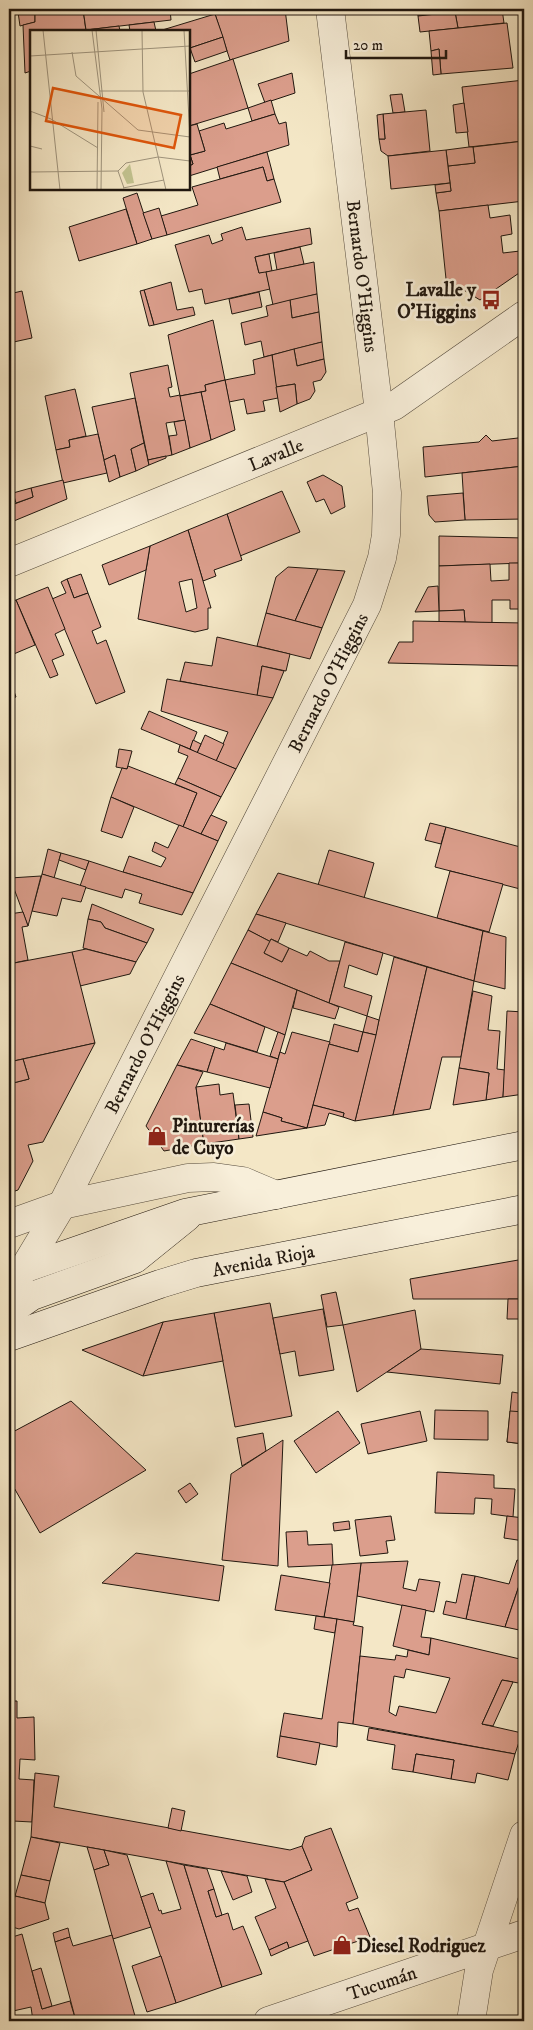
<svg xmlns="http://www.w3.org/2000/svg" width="533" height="2030" font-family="'IM FELL DW Pica',serif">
<rect width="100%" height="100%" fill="#f4e7c6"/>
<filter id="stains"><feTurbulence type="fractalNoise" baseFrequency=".004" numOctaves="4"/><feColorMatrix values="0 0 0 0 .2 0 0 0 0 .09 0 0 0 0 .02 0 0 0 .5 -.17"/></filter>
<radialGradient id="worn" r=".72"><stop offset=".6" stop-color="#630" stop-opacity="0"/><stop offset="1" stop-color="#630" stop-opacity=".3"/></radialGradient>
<!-- building -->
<g fill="#db9e8c" stroke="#20170f" fill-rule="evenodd">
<polygon points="35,9 35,22 20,26 18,12"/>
<polygon points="35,9 83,9 86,31 31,31 31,71 25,73 23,25 35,22"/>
<polygon points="83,9 170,9 171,20 86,30"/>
<polygon points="232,9 285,9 289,41 230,60 215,14"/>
<polygon points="417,9 502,9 504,23 458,28 455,12 418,16"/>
<polygon points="455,12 458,28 420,32 418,16"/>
<polygon points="215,14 223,37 190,48 189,51 189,31 159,31"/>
<polygon points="154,22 156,31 130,31 129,25"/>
<polygon points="507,23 513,68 441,74 439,49 431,51 429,31"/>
<polygon points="119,26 120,31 86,31 86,30"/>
<polygon points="223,37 227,51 195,62 190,48"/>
<polygon points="439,49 441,74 433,75 431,51"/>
<polygon points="233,59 248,108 189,126 189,74"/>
<polygon points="292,73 295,93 265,103 258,84"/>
<polygon points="524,80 524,141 469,147 462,87"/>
<polygon points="402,94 405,112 393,113 390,95"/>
<polygon points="271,100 275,114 252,121 248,108"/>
<polygon points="464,103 468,132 456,133 453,105"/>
<polygon points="426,110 430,151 388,156 381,151 379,139 385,139 383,114"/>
<polygon points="275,114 279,124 286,122 289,145 189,176 189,166 193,164 190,155 205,151 199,131 224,123 226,129"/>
<polygon points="383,114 385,139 379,139 377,115"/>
<polygon points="197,124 205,151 190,155 193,164 189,166 189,126"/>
<polygon points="524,141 524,201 439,211 436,193 451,191 448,166 475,163 473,147"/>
<polygon points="469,147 473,147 475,163 448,166 446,150"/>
<polygon points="446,150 450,183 391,189 388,156"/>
<polygon points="267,152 274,179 267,181 263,167 220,179 217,167"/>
<polygon points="263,167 267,181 274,179 281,202 167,235 161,216 198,205 192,187"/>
<polygon points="450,183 451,191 436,193 435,185"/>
<polygon points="137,193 152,239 137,244 123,198"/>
<polygon points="488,205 490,218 510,215 512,234 501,236 503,253 520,251 522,271 480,300 446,279 439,211"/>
<polygon points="159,208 167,235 152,239 143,213"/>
<polygon points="126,209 137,244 79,261 69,227"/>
<polygon points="242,227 246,240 310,228 312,244 255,257 259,273 266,271 270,289 205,304 202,289 189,292 175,245 209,235 212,244 223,240 221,234"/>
<polygon points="300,247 304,264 277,270 274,253"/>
<polygon points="269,254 272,271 259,273 255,257"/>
<polygon points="314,262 317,294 273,305 266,272"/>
<polygon points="171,282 177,310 193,307 195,315 154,325 144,290"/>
<polygon points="144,290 154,325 149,326 140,291"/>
<polygon points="22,291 32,338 9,343 9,294"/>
<polygon points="259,292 262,307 232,314 229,299"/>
<polygon points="317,294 319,312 292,318 290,300"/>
<polygon points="290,300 292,318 319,312 322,342 264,357 261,341 245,345 241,323 268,316 266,306"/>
<polygon points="213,320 225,380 205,385 206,391 180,396 168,335"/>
<polygon points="322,342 324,359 297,366 294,349"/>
<polygon points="294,349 297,366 324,359 326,372 321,380 313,382 315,391 310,399 297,404 295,384 276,387 272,355"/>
<polygon points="272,355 278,398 263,401 265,411 247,414 244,399 229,402 225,380 255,374 253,360"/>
<polygon points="168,365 172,387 168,388 170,397 180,395 185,420 166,423 172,455 148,460 130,373"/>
<polygon points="225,380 235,430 211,440 201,392 206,391 205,385"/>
<polygon points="295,384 297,404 280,412 276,387"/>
<polygon points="75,389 86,436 69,440 70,447 56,450 45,396"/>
<polygon points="201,392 211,440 190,448 180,396"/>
<polygon points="135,398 144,443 131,449 136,471 120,477 115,455 104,460 92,407"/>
<polygon points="185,420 190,448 172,455 169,436 177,435 174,422"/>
<polygon points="523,432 524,466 425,477 423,447 479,442 486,435 492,441 518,438"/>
<polygon points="98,434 107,473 63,483 56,450 70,447 69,440"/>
<polygon points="144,443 149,465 136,471 131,449"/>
<polygon points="115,455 120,477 109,482 104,460"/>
<polygon points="166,456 166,458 149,465 148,460"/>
<polygon points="524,466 524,519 465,520 462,473"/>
<polygon points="323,475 342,486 345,507 331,514 324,499 316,502 307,482"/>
<polygon points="63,480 67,499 9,523 9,506 33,497 31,488"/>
<polygon points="31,488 33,497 16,503 13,493"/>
<polygon points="282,491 300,532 240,556 227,514"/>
<polygon points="463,493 465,520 435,522 429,515 427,496"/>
<polygon points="227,514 242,560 214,570 216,576 203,581 188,530"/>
<path d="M188 530 211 608H208V629L195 632 138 619 150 546ZM192 579 197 608 186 612 179 582Z"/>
<polygon points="439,536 524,538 524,563 439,566"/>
<polygon points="150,546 146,570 109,585 102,565"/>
<polygon points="509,563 524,563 524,609 510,609 510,600 492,600 492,623 465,622 464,610 439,611 439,566 490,564 491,581 509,580"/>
<polygon points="288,567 318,569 295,621 266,613 276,577"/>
<polygon points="318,569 345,571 322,628 295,621"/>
<polygon points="81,574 88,593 74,598 67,579"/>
<polygon points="67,579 74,598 88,593 101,627 92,631 97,644 106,640 125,692 96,704 52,599 66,593 61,582"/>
<polygon points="438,586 439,611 415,612 428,587"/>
<polygon points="48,587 65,629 55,634 64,655 52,660 58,675 50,678 16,600"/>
<polygon points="16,600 35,645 9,656 9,603"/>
<polygon points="464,610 465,622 439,622 439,611"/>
<polygon points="266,613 322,628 310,659 257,646"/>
<polygon points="413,621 524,623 524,666 388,663 399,642 413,642"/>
<polygon points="217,637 290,654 286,671 262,666 257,696 180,681 185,662 212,666"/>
<polygon points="262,666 284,671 273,698 257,696"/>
<polygon points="9,677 16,697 9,699"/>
<polygon points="167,679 273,698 236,769 216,761 228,732 161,711"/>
<polygon points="149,711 197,732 190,749 141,729"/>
<polygon points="205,735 224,744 216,761 197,753"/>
<polygon points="193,740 201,744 197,753 190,749"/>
<polygon points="180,745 236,769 221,797 178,778 188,756 178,752"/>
<polygon points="119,749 132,751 127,769 116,767"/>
<polygon points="128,766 197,793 183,827 111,797 122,768 127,769"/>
<polygon points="178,778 221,797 201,834 183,827 197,793 175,784"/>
<polygon points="111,797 134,807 122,838 101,831"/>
<polygon points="211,815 227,822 218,841 201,834"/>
<polygon points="430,823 446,827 441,844 425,840"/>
<polygon points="179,825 218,841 193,893 123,872 129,856 161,867 166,858 152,851 155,842 168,848"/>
<polygon points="446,827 524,848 524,890 435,867"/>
<polygon points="48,849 61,853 54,878 42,874"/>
<polygon points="329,850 374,863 364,898 318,885"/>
<polygon points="61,853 89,861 86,870 59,860"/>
<polygon points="89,861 123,872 193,893 182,915 139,903 142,894 125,889 122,898 80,886"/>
<polygon points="450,871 503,884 489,932 437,918"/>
<polygon points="278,873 483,931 474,981 256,914"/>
<polygon points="42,874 86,887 81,902 62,898 57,916 32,911"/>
<polygon points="41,876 32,911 28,926 10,878"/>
<polygon points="92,904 154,929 147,943 105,928 101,922 88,919"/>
<polygon points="23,912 28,926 22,927 28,960 9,964 9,914"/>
<polygon points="256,914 286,923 278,942 271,939 271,942 248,930"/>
<polygon points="88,919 101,922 105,928 147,943 136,962 83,948"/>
<polygon points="248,930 271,942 264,953 282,962 289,948 307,956 310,951 329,961 340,961 329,1003 231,963"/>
<polygon points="483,931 506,937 505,989 474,981"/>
<polygon points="271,939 289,948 282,962 264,953"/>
<polygon points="345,942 383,953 377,975 349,965 344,987 372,996 367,1016 329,1003"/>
<polygon points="86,949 136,962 130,974 80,986 72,952"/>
<polygon points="72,952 95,1043 9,1062 9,964"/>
<polygon points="394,957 427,967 393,1115 355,1121"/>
<polygon points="231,963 297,990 285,1035 210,1004"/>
<polygon points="427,967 474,981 461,1057 442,1057 430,1109 393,1115"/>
<polygon points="297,990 339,1007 335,1019 293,1008"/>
<polygon points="473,991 492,996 488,1030 500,1031 497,1069 505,1070 503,1097 486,1100 489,1073 459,1068"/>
<polygon points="210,1004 265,1027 257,1052 194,1033"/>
<polygon points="507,1011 524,1012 524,1094 503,1097"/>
<polygon points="367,1016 379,1020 376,1035 363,1032"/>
<polygon points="334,1024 363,1032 358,1052 329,1044"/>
<polygon points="278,1032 285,1035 278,1059 270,1056"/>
<polygon points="292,1032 330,1042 307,1128 281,1121 282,1118 263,1112 280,1052 285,1054"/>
<polygon points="363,1032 376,1035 355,1121 343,1117 344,1113 313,1105 329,1044 358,1052"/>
<polygon points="191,1039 215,1047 207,1072 177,1065"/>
<polygon points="95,1043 43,1142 28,1145 33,1161 18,1190 9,1193 9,1084 29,1079 23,1059"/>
<polygon points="226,1043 278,1059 270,1088 207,1072 215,1047 224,1050"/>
<polygon points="23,1059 29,1079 9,1084 9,1062"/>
<polygon points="177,1065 203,1072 196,1087 204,1144 164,1151 146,1126"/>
<polygon points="459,1068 489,1073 486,1100 453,1105"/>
<polygon points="219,1084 220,1095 233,1093 239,1139 204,1144 196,1087"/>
<polygon points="249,1104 253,1137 239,1139 235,1105"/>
<polygon points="313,1105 344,1113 343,1117 329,1113 325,1125 307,1128"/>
<polygon points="263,1112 282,1118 281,1121 307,1128 256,1136"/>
<polygon points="524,1259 524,1299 413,1299 410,1279"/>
<polygon points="336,1292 343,1325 327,1327 321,1295"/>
<polygon points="508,1299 524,1299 524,1319 507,1319"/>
<polygon points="270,1303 292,1416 235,1427 214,1313"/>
<polygon points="323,1309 334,1370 299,1376 295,1351 280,1354 273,1318"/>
<polygon points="415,1310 421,1349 357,1392 343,1325"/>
<polygon points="214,1313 223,1361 143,1376 163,1322"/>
<polygon points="163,1322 143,1376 82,1350"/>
<polygon points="421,1349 503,1355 500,1384 387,1372"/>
<polygon points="512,1392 524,1394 524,1444 507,1442"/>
<polygon points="71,1401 146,1470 40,1533 9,1479 9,1434"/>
<polygon points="435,1410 488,1411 488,1440 434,1439"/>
<polygon points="338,1411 360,1443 316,1473 294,1441"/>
<polygon points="420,1411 427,1441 368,1454 361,1424"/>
<polygon points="510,1411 524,1412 524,1444 507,1442"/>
<polygon points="263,1433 266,1451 242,1466 237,1438"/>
<polygon points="283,1440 278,1566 222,1560 231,1474"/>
<polygon points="437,1472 494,1475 494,1488 515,1489 513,1517 491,1514 492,1499 475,1498 474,1514 435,1513"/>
<polygon points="190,1483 198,1494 186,1503 178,1491"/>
<polygon points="391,1516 395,1540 386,1541 388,1553 360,1556 355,1520"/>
<polygon points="507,1516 524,1518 524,1541 504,1538"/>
<polygon points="349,1521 350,1529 334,1531 333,1523"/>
<polygon points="307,1531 308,1545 332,1544 333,1565 288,1567 286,1532"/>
<polygon points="136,1553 224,1566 219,1601 102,1583"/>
<polygon points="517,1560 524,1562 524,1578 522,1577 505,1627 466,1619 475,1576 509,1584"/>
<polygon points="408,1561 403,1588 416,1591 419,1579 440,1582 434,1612 357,1596 361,1563"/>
<polygon points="361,1563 354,1622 324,1617 332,1565"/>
<polygon points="462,1574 475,1576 466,1619 443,1614 446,1601 456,1603"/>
<polygon points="281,1575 330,1583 324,1617 275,1610"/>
<polygon points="522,1577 524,1578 524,1631 505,1627"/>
<polygon points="402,1605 426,1610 421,1637 431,1638 429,1655 393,1646"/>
<polygon points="316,1616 337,1619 335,1633 314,1629"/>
<polygon points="337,1619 354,1622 353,1625 363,1627 353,1724 338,1722 337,1747 280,1736 284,1713 322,1719"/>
<path d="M431 1638 524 1660V1684L502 1680 482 1724 522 1733 515 1754 353 1724 360 1656 395 1660 396 1655 407 1657 408 1650 429 1655ZM406 1669 450 1678 436 1713 399 1706 396 1716 389 1712 394 1676 404 1678Z"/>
<polygon points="502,1680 513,1682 493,1726 482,1724"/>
<polygon points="9,1701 17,1701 17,1718 34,1717 35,1760 20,1759 19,1779 34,1780 32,1822 13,1821 11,1837 9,1837"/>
<polygon points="369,1728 515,1754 508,1780 477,1773 475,1783 451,1779 454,1760 416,1754 413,1772 392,1769 395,1745 367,1740"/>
<polygon points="280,1736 320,1743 316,1765 277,1757"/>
<polygon points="416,1754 454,1760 451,1779 413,1772"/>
<polygon points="35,1773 59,1776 54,1807 290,1850 302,1846 312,1870 284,1882 31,1837"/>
<polygon points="172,1808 185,1811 181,1831 168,1828"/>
<polygon points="331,1828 358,1898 346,1903 349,1911 358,1908 370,1937 314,1956 284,1882 312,1870 302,1846 305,1837"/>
<polygon points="31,1837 60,1843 50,1881 21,1875"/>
<polygon points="87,1847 104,1850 109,1865 94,1870"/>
<polygon points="104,1850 127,1855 151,1927 113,1939 94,1870 109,1865"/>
<polygon points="166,1861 184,1865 222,1987 176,2003 141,1897 153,1893 159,1911 161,1910 162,1914 181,1909"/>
<polygon points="184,1865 207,1869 214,1889 208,1891 216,1917 228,1913 233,1930 243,1926 262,1974 222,1987"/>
<polygon points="221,1871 247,1876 252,1892 233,1900"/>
<polygon points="21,1875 50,1881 45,1903 15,1896"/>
<polygon points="265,1879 284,1882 308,1941 289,1948 287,1942 269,1950 255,1917 276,1908"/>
<polygon points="214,1889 222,1915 216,1917 208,1891"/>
<polygon points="15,1896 45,1903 49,1919 19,1929 9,1926"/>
<polygon points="68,1928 70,1937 55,1942 53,1933"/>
<polygon points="22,1934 42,2009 70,2001 76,2021 33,2021 31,2007 13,2011 9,1997 9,1938"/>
<polygon points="112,1935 135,2016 120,2021 76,2021 55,1942 70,1937 73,1946"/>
<polygon points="287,1942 289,1948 271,1956 269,1950"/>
<polygon points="161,1956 176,2003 147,2012 132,1966"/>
<polygon points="41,1968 52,2006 42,2009 32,1971"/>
<polygon points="9,1997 13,2011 16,2021 9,2021"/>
</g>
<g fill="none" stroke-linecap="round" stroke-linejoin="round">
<defs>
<g id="minor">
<path id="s1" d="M9 563 394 406 524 315"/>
<polyline points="9,1224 62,1205 188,1178 214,1177 243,1181 276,1195"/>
<path id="s2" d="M9 1293 62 1205 367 605 382 558 386 535 387 493 379 412 330 9"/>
<path id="s3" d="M268 2021 524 1934"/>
<polyline points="471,2021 479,1970 524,1835"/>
</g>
<g id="secondary">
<polyline points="9,1274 185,1213 524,1145"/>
<polyline points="9,1312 32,1296 135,1259 187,1217"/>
<path id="s4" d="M9 1337 160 1284 196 1273 524 1209"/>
</g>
</defs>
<!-- minor casing -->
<use href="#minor" stroke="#554b3d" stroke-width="29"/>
<!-- secondary casing -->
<use href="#secondary" stroke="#20170f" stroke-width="29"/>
<!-- minor -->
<use href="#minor" stroke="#f8efda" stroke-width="28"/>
<!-- secondary -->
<use href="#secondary" stroke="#f8efda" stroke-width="28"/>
</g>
<!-- icons -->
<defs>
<symbol id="bus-bare" viewBox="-9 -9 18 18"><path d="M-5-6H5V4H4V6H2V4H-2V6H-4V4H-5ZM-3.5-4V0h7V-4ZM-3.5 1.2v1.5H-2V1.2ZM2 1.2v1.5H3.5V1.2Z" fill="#8f2418" stroke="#f8efda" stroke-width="2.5" paint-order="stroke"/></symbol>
<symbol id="shop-bare" viewBox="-9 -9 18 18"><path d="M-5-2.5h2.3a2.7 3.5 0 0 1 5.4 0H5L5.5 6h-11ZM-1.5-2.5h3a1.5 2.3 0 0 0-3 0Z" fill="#8f2418" stroke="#f8efda" stroke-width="2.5" paint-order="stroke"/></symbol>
</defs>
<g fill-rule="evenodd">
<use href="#bus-bare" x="477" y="286" width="28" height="28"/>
<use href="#shop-bare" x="143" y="1122" width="28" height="28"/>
<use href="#shop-bare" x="328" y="1931" width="28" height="28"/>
</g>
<g text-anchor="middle" stroke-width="5" stroke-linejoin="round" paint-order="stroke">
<!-- street labels -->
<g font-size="19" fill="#20170f" stroke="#f8efda">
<text transform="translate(363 276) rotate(83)" y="7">Bernardo O'Higgins</text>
<text dy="7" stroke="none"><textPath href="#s1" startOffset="288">Lavalle</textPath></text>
<text dy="7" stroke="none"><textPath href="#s2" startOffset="689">Bernardo O'Higgins</textPath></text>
<text dy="7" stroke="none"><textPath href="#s2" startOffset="284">Bernardo O'Higgins</textPath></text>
<text dy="7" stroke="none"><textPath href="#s4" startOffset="266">Avenida Rioja</textPath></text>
<text dy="7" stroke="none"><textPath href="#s3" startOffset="120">Tucumán</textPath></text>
</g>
<!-- poi labels -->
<g font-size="19" font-weight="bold" fill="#20170f" stroke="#f8efda" text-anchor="start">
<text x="476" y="296" text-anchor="end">Lavalle y<tspan x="476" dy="22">O'Higgins</tspan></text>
<text x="172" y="1132">Pinturerías<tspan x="172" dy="22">de Cuyo</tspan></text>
<text x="357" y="1952">Diesel Rodriguez</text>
</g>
</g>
<!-- overview -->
<g transform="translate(30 30)">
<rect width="160" height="160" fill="#f4e7c6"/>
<path d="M100 134 104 153 97 154 92 143Z" fill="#c2c390"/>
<path fill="none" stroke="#9f947d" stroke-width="1" d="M13 0 30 160M62 0 72 79 71 160M66 0 74 82M112 0 113 62 136 160M154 0 160 107M42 22 46 46 108 100 160 107M0 26 160 16M70 61H160M0 81 21 89 68 118M1 81 0 116 12 119M88 141 96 133 128 127 160 131M88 141 94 158M0 142 88 141M93 158 134 150M67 160 68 72"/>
<path fill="#de560c" fill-opacity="0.15" stroke="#de560c" stroke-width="2.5" d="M23 58 151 85 144 118 16 91Z"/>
<rect width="160" height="160" fill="none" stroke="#20170f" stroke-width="2.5"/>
</g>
<!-- margin -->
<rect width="533" height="2030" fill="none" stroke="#f4e7c6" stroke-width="30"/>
<rect x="10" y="10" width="513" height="2010" fill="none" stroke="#20170f" stroke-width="2.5"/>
<rect x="15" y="15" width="503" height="2000" fill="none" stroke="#20170f"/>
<!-- scale -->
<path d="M346 50v8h100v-8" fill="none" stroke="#20170f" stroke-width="2.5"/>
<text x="353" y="50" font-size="15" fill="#20170f" stroke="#f8efda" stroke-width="4" paint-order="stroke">20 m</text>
<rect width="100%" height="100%" filter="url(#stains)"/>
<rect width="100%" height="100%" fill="url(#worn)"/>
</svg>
